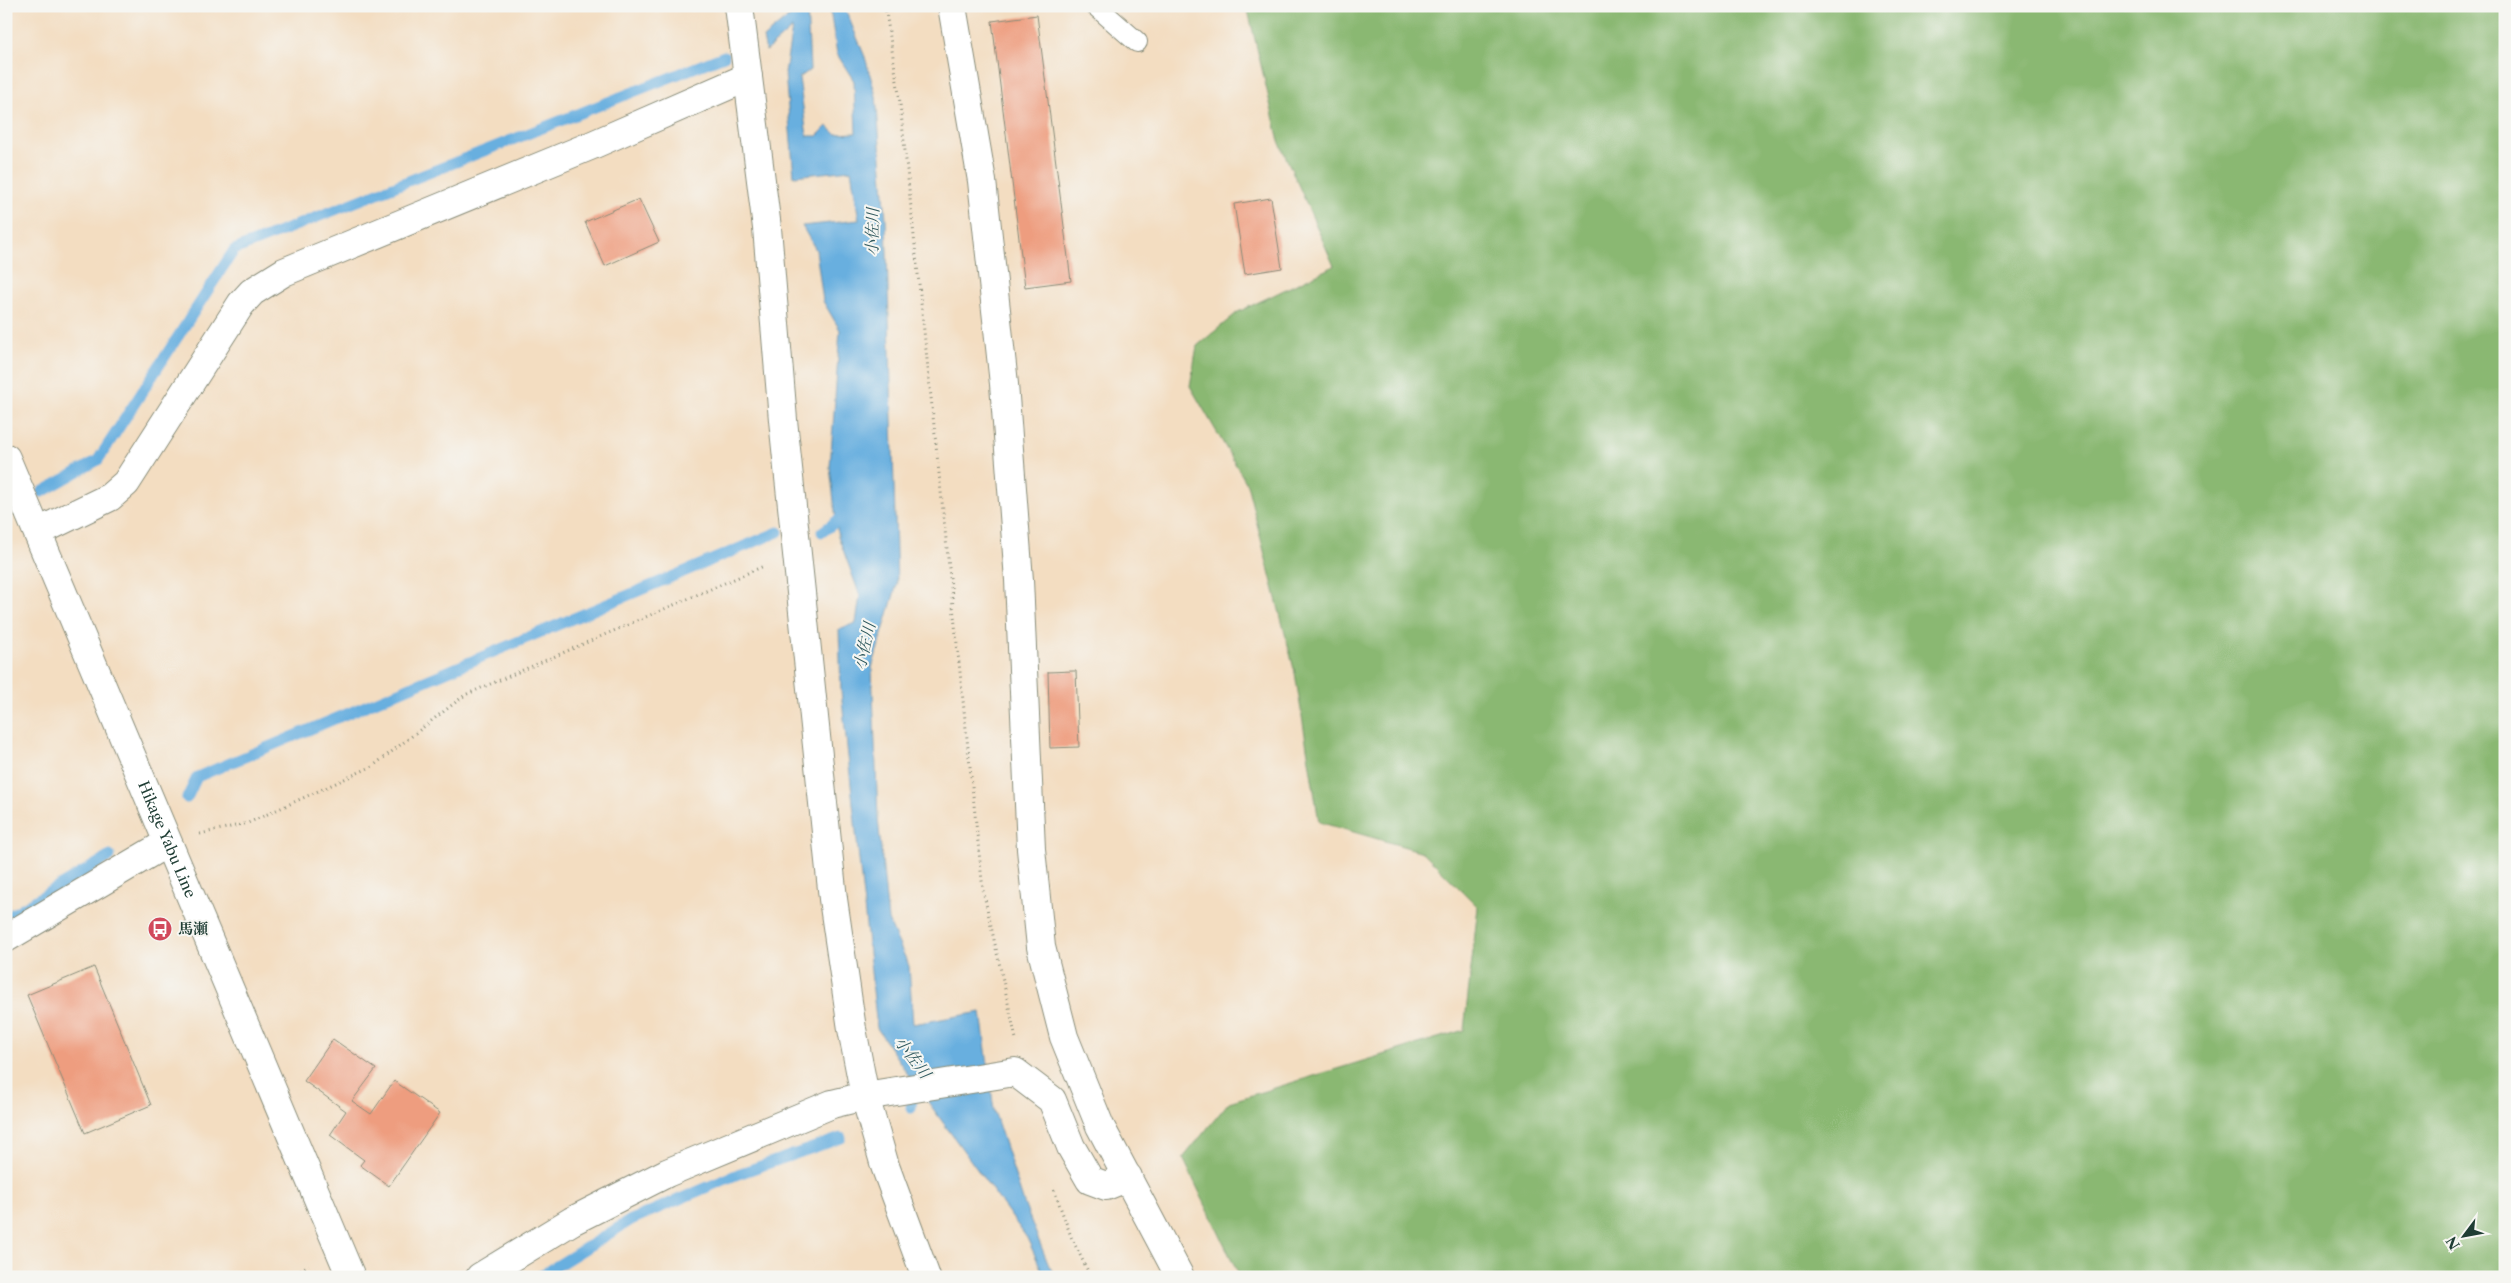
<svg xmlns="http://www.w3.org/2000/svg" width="2511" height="1283" font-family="'Libre Caslon Text','Noto Serif JP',serif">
<rect width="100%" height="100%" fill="#f6f6f2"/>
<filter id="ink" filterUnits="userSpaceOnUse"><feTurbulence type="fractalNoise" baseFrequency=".02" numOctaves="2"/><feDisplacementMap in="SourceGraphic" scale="10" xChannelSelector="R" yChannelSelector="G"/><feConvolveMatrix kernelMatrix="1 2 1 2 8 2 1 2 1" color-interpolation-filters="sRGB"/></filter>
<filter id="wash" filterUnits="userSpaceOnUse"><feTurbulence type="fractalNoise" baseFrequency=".0096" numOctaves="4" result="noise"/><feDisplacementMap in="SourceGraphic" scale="20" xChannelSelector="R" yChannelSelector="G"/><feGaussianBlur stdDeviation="1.12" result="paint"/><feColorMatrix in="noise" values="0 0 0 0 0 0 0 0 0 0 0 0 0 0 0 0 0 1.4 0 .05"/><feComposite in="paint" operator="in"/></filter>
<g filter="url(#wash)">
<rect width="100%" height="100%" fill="#f3ddc1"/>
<!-- forest -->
<polygon fill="#8ab872" stroke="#547a53" points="1247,6 2505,6 2505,1277 1240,1277 1183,1158 1229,1102 1464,1030 1478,907 1423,852 1319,822 1295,673 1247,484 1190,386 1197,346 1238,312 1334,266 1279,141"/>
<!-- water -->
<polygon fill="#68afdf" stroke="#44768a" points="790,6 807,6 810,70 799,78 807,136 817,136 827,126 836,134 856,133 854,81 837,54 830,10 826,6 844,6 865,57 876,96 886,219 897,584 872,668 878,818 888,920 909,966 913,1024 981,1012 994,1111 1025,1206 1049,1266 1056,1277 1045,1277 1027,1238 907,1073 877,1028 841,691 839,629 856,623 860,596 838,536 830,467 840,330 823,301 816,250 802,226 859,220 851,170 794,176 785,73 792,28 766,51 763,38 790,16"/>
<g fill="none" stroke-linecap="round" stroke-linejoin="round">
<!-- stream -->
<g stroke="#68afdf" stroke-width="11">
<polyline points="42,492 98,460 234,250 724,56"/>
<polyline points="822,532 841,518 843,511"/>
<polyline points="187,798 197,777 778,532"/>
<polyline points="6,918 110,856"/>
<polyline points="911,1108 913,1087"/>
<polyline points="539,1277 631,1220 738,1174 841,1138"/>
</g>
</g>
<g id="blocks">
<!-- building -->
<g fill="#ee9d7f">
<polygon points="1037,15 1071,281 1025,287 992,21"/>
<polygon points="1271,198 1282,268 1245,274 1234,204"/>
<polygon points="639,199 659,242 605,266 585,222"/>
<polygon points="1073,671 1076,671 1079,747 1050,748 1048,672"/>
<polygon points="94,967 151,1105 85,1133 27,995"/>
<polygon points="333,1039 376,1069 352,1101 371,1114 394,1081 440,1113 389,1186 360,1165 364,1160 330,1135 346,1111 304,1081"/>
</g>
</g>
</g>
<g filter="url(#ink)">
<use href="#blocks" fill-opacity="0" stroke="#898d7a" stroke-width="1"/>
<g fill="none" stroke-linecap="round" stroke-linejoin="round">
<defs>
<polyline id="lane" points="1096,6 1137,42"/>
<g id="street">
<polyline points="739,6 767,228 783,420 833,899 852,1029 865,1096 885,1166 926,1277"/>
<polyline points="38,532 110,497 126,483 241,304 252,292 284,272 590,146 748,77"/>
<polyline points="6,938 167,843"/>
<polyline points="480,1277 572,1221 667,1173 832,1104 865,1096 1015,1072 1052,1100 1071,1147 1090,1180 1106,1186 1128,1177"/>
</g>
<g id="secondary">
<polyline points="952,6 982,181 1004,384 1019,580 1031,849 1041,947 1064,1037 1100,1126 1180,1277"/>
<path id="s1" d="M6 458 351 1277"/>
</g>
</defs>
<!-- lane casing -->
<use href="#lane" stroke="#898d7a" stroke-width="22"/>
<!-- street casing -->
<use href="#street" stroke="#898d7a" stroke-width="30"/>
<!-- secondary casing -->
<use href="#secondary" stroke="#898d7a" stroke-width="30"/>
<!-- path -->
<g stroke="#898d7a" stroke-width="3" stroke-dasharray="1 4" stroke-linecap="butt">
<polyline points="885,6 899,94 983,890 1016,1039"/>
<polyline points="200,834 248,823 373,766 465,695 764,566"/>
<polyline points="1054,1190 1072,1239 1091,1277"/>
<polyline points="287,1277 309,1265"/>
</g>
<!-- lane -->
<use href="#lane" stroke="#fff" stroke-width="20"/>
<!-- street -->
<use href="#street" stroke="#fff" stroke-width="28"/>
<!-- secondary -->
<use href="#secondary" stroke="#fff" stroke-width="28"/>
</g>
</g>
<!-- icons -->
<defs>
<symbol id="bus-disc" viewBox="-11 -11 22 22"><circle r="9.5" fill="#d1495b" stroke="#f6f6f2"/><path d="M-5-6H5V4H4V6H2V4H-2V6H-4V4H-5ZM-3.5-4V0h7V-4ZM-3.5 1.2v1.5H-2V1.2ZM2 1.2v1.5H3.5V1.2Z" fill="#fff"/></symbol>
</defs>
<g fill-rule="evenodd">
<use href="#bus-disc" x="146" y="915" width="28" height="28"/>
</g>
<g text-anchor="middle" stroke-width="4" stroke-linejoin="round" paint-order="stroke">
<!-- street labels -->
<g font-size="15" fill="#1f3d34" stroke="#f6f6f2">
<text dy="5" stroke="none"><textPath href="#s1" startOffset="414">Hikage Yabu Line</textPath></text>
</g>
<!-- poi labels -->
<g font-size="15" font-weight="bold" fill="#1f3d34" stroke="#f6f6f2" text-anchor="start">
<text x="178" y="934">馬瀬</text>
</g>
<!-- water labels -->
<g font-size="16" font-style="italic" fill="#315a5f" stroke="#f6f6f2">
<text transform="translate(872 232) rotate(-89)" y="6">小佐川</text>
<text transform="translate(864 646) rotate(-77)" y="6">小佐川</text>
<text transform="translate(913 1057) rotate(53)" y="6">小佐川</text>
</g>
</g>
<!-- margin -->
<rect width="2511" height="1283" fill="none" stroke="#f6f6f2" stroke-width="25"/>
<!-- north arrow -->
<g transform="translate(2464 1236) rotate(238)" stroke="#f6f6f2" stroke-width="4" paint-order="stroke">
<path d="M0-4L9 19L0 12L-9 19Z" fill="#1f3d34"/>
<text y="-8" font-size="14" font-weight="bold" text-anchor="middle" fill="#1f3d34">N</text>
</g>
</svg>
